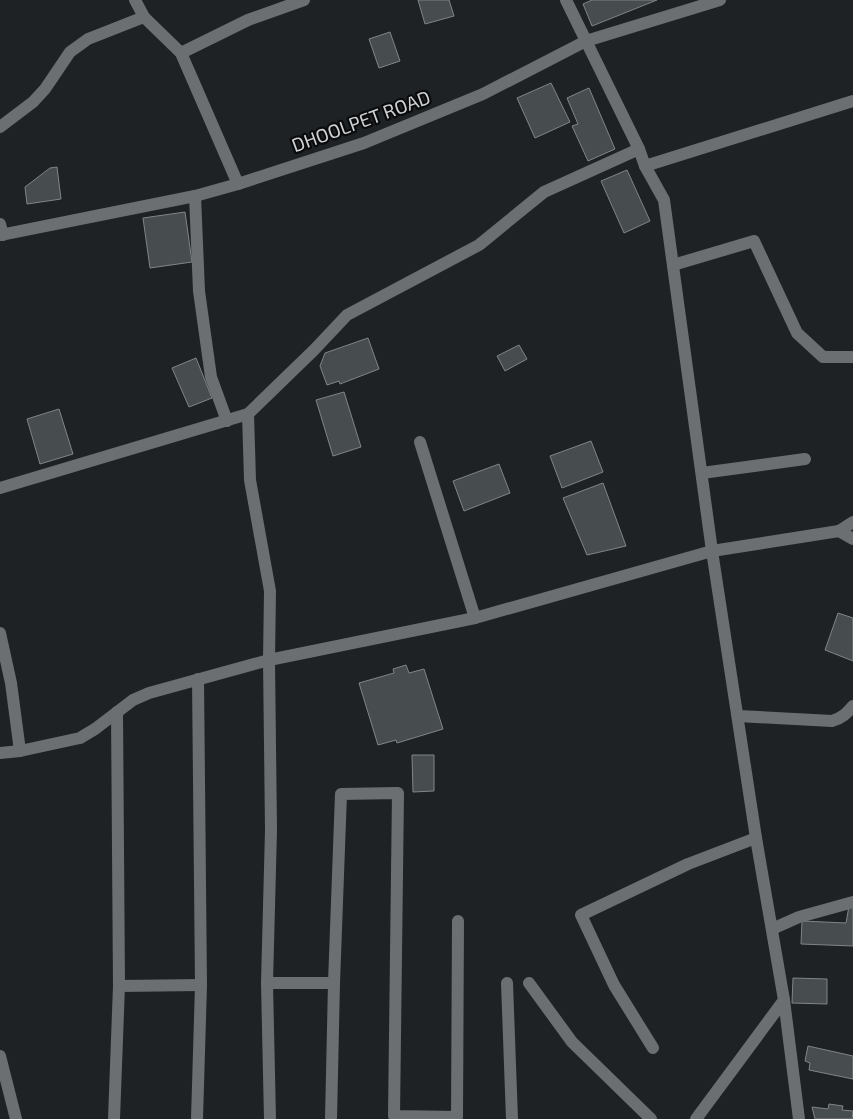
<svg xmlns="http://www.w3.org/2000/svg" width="853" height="1119" font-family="'Exo 2',sans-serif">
<rect width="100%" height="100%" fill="#1f2225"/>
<!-- building -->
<g fill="#474c4f" stroke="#808588">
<polygon points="418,0 449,0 454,16 425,24"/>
<polygon points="592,0 657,0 592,26 583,4"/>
<polygon points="390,32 400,61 379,68 369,39"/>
<polygon points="551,83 570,122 535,138 517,98"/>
<polygon points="589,88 615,149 588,161 572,126 578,124 567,98"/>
<polygon points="57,167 61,199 27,204 25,187 50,168"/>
<polygon points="627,170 650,221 624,233 601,181"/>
<polygon points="185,212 192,262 150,268 143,218"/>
<polygon points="368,338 379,369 340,384 339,381 327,385 320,366 325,353"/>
<polygon points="519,345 527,359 505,371 497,356"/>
<polygon points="196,358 212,398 189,407 172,368"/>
<polygon points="344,392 361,447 333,456 316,400"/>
<polygon points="59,409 73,454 40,464 27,419"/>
<polygon points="591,441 603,472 562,488 550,456"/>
<polygon points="499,464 510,493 464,511 453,481"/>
<polygon points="603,483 626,546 587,555 563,498"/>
<polygon points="838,613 853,618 853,661 825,650"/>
<polygon points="406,665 409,673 424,669 443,729 397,743 396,740 378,745 359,683 394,673 393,669"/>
<polygon points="412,755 434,755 434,791 413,792"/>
<polygon points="849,906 853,906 853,946 801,944 802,921 846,923"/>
<polygon points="793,978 827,979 827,1004 792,1003"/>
<polygon points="808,1046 853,1056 853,1079 809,1070 810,1063 805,1061"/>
<polygon points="829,1104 843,1106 842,1110 853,1111 852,1119 815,1119 812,1107 828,1109"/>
</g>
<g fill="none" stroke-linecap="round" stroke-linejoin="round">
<!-- minor -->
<g stroke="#6b6f72" stroke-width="12">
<polyline points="566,0 639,149 645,166 664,200 712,551 756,838 784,1000 696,1119"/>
<polyline points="144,17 181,53 238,184"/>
<polyline points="181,53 248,20 304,0"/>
<polyline points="0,127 33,102 45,89 70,52 88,39 144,17 135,0"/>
<polyline points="645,166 853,101"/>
<polyline points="195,196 199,291 211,377 227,421"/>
<polyline points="0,224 3,235"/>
<polyline points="673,265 754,241 797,333 823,357 853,357"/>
<polyline points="420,442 475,618"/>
<polyline points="702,473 805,459"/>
<polyline points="0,488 248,414"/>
<polyline points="839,531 853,522"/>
<polyline points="0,633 11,683 20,751"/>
<path d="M738 716 832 721C842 718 846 714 853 706"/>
<polyline points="0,753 20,751 80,738 95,729 133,700 149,693 269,660 475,618 712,551 839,531 853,539"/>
<polyline points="772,929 799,917 853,902"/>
<polyline points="267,983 334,983"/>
<polyline points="507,983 512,1119"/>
<polyline points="529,983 572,1042 651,1119"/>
<polyline points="119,986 201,985"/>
<polyline points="784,1000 799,1119"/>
<polyline points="653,1048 614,985 581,915 688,864 756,838"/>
<polyline points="0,1056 16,1119"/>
<polyline points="114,1119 119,986 117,712"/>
<polyline points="197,1119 201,985 198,679"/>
<polyline points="270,1119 267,983 271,830 269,660 270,591 250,480 248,414 314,350 347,315 479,245 544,192 639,149"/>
<polyline points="331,1119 334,983 341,794 398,793 394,1116 457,1117 458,921"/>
</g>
<!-- secondary -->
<polyline stroke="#6b6f72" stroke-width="12" points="0,235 195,196 238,184 364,143 483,94 586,41 720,0"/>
</g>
<g text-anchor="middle" stroke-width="4.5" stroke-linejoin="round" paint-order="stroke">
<!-- street labels -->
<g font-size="19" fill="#cfd2d3" stroke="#0a0b0d">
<text transform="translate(361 121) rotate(-20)" y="7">DHOOLPET ROAD</text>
</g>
</g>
</svg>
